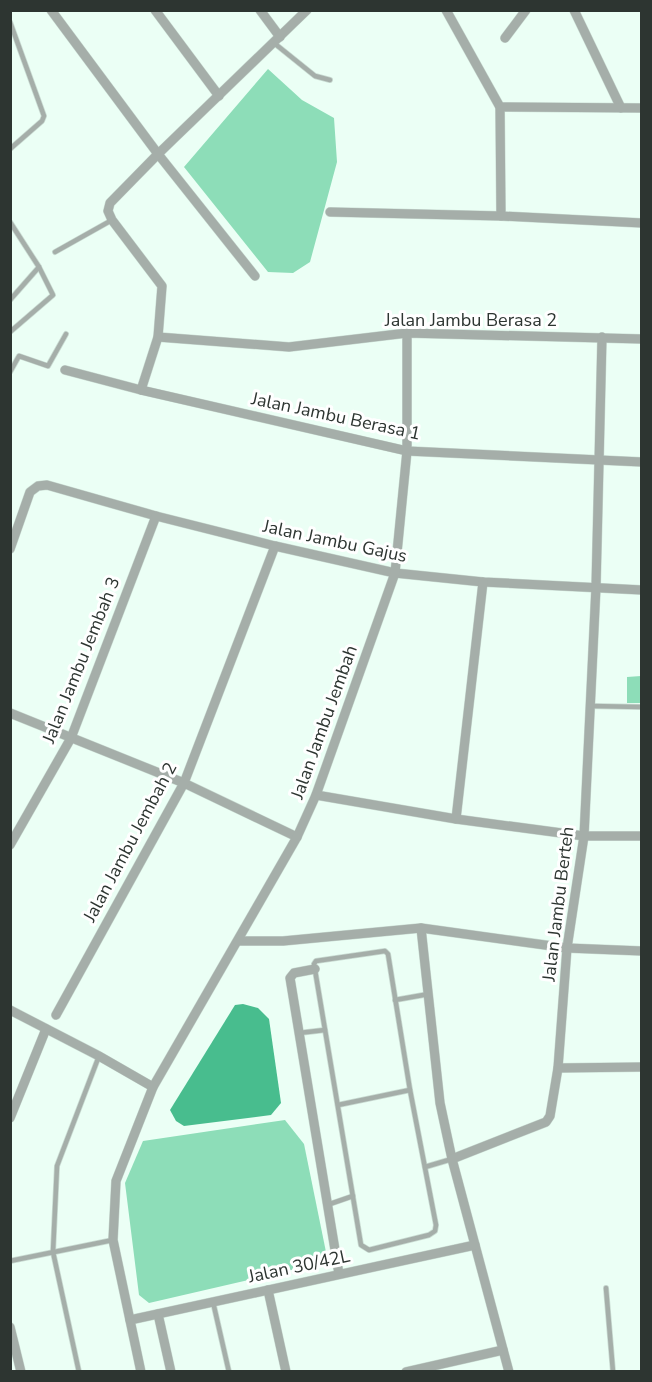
<svg xmlns="http://www.w3.org/2000/svg" width="652" height="1382" font-family="'Nunito Sans',sans-serif">
<rect width="100%" height="100%" fill="#ebfff5"/>
<!-- green -->
<g fill="#8dddb8">
<polygon points="268,69 302,100 334,118 337,162 310,262 293,273 268,272 184,167"/>
<polygon points="641,676 641,703 627,703 627,677"/>
<polygon points="285,1120 304,1144 326,1252 317,1264 149,1303 139,1295 125,1183 143,1141"/>
</g>
<!-- water -->
<polygon fill="#48bd8e" points="243,1004 258,1008 269,1019 281,1103 271,1115 184,1126 176,1121 170,1110 235,1005"/>
<g fill="none" stroke-linecap="round" stroke-linejoin="round">
<defs>
<g id="lane">
<polyline points="10,22 44,116 42,121 10,149"/>
<polyline points="274,43 315,76 330,80"/>
<polyline points="10,222 39,267 10,300"/>
<polyline points="55,252 112,220"/>
<polyline points="10,332 53,295 39,267"/>
<polyline points="10,372 19,356 48,366 66,334"/>
<polyline points="590,706 642,707"/>
<polygon points="385,951 388,954 410,1090 436,1225 435,1231 429,1235 369,1250 361,1245 314,964 316,961"/>
<polyline points="395,1000 429,994"/>
<polyline points="299,1033 325,1030"/>
<polyline points="338,1105 410,1090"/>
<polyline points="425,1167 452,1159"/>
<polyline points="327,1205 353,1196"/>
<polyline points="10,1261 113,1240"/>
<polyline points="606,1288 613,1372"/>
<polyline points="213,1302 229,1372"/>
<polyline points="79,1372 53,1252 57,1166 99,1056"/>
</g>
<g id="street">
<polyline points="51,10 158,154 255,276"/>
<polyline points="155,10 219,96"/>
<polyline points="260,10 280,37"/>
<polyline points="446,10 500,107 501,216"/>
<polyline points="574,10 621,108"/>
<polyline points="505,38 526,10"/>
<polyline points="500,107 642,108"/>
<polyline points="330,212 501,216 642,223"/>
<polyline points="158,337 289,347 407,333 642,339"/>
<polyline points="65,370 141,390 407,451 642,462"/>
<polyline points="141,390 158,337 162,286 112,220 108,211 110,203 158,154 307,10"/>
<polyline points="10,549 30,492 38,486 47,485 156,516 275,546 395,573 483,582 642,590"/>
<polyline points="10,713 184,783 297,837"/>
<polyline points="316,795 456,819 584,836 642,836"/>
<polyline points="456,819 483,582"/>
<polyline points="10,845 71,738 156,516"/>
<polyline points="421,928 440,1103 452,1159 509,1372"/>
<polyline points="239,941 283,941 421,928 567,948 642,951"/>
<polyline points="315,969 294,973 290,978 339,1274"/>
<polyline points="10,1010 99,1056 153,1087"/>
<polyline points="56,1015 184,783 275,546"/>
<polyline points="558,1068 642,1067"/>
<polyline points="10,1118 46,1029"/>
<polyline points="452,1159 546,1122 550,1116 558,1068 567,948 584,836 596,587 602,337"/>
<polyline points="268,1290 286,1372"/>
<polyline points="158,1314 171,1372"/>
<polyline points="130,1320 475,1245"/>
<polyline points="10,1327 21,1372"/>
<polyline points="141,1372 113,1240 116,1181 153,1087 297,837 316,795 395,573 407,451 407,333"/>
<polyline points="406,1372 503,1350"/>
</g>
</defs>
<!-- lane casing -->
<use href="#lane" stroke="#c9dbd2" stroke-width="6"/>
<!-- street casing -->
<use href="#street" stroke="#c9dbd2" stroke-width="10"/>
<!-- lane -->
<use href="#lane" stroke="#a5aea9" stroke-width="4.5"/>
<!-- street -->
<use href="#street" stroke="#a5aea9" stroke-width="9"/>
</g>
<g text-anchor="middle" stroke-width="6" stroke-linejoin="round" paint-order="stroke">
<!-- street labels -->
<g font-size="18" fill="#2d3531" stroke="#fff">
<text x="471" y="326">Jalan Jambu Berasa 2</text>
<text transform="translate(336 416) rotate(12)" y="6">Jalan Jambu Berasa 1</text>
<text transform="translate(335 541) rotate(12)" y="6">Jalan Jambu Gajus</text>
<text transform="translate(81 660) rotate(-68)" y="6">Jalan Jambu Jembah 3</text>
<text transform="translate(324 722) rotate(-70)" y="6">Jalan Jambu Jembah</text>
<text transform="translate(130 842) rotate(-62)" y="6">Jalan Jambu Jembah 2</text>
<text transform="translate(558 904) rotate(-83)" y="6">Jalan Jambu Berteh</text>
<text transform="translate(299 1266) rotate(-12)" y="6">Jalan 30/42L</text>
</g>
</g>
<!-- border -->
<rect width="652" height="1382" fill="none" stroke="#2d3531" stroke-width="24"/>
</svg>
